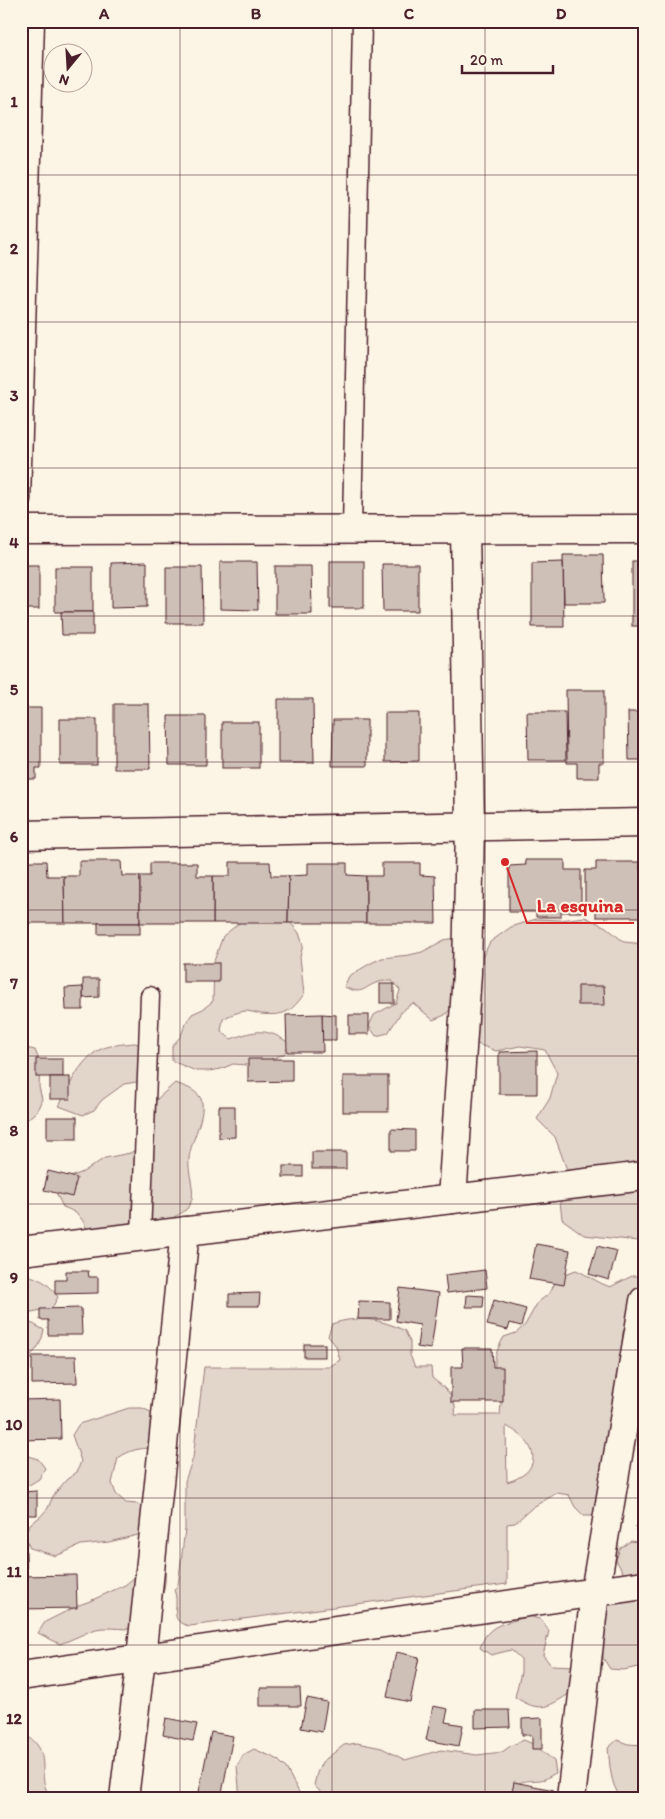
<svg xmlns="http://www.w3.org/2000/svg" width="665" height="1819" font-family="Itim,sans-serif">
<rect width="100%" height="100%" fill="#fcf5e5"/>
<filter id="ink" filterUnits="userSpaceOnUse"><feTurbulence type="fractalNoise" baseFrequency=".02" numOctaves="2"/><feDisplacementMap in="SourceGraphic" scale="10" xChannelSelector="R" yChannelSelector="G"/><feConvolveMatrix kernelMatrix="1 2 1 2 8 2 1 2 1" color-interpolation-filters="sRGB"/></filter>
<g filter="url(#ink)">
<!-- green -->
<g fill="#e2d5ca" stroke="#967a7a" fill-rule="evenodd">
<polygon points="585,917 606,927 624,942 644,944 644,1239 638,1241 584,1235 562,1219 559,1193 567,1170 555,1137 537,1119 550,1098 557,1073 545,1050 520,1046 496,1051 472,1042 478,966 490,942 511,927 536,919 560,920"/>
<path d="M280 918 291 923 299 933 303 945 300 957 304 994C291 1013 283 1016 261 1014 256 1013 250 1011 245 1011 237 1012 230 1015 223 1019L221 1031 231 1039C256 1030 267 1027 290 1044L284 1054 259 1064 246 1065 233 1064 221 1069 209 1071H196L172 1061V1046L181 1036 185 1024 192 1014 203 1009 213 1001 214 961 223 936 243 920Z"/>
<path d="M456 938 454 1005 445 1015 433 1020 413 1003 402 1011 388 1033 376 1036 369 1026 374 1015 396 1003 400 990 392 981C388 981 383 981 379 982 362 987 365 996 344 987L349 976 371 963 382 958 409 955 422 952 444 940Z"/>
<path d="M135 1043 147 1047 149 1080 124 1084 102 1100 94 1110 83 1115 59 1106C69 1087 78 1063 97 1051 107 1045 123 1044 135 1043Z"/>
<polygon points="21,1047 35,1050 40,1062 39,1087 42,1099 37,1111 21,1125"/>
<path d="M175 1083C184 1086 197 1090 201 1099 207 1115 190 1142 189 1159 187 1174 197 1190 190 1205 186 1212 176 1216 168 1220L89 1235C83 1219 80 1213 63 1207L57 1195 61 1184 71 1177 83 1172 105 1158 130 1153 141 1147 156 1100Z"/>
<path d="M576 1270C588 1275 598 1283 610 1287L632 1276H644V1300L629 1321 623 1332 622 1344 628 1355 597 1516H584L575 1507 569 1495 557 1493 533 1507 515 1523 507 1524V1584L190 1626C166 1622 181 1606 174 1590L178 1585 185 1529V1481L193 1458 204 1367H329L340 1360 336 1346 328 1336 332 1324C357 1315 382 1319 405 1331L410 1342V1355L415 1367H431L432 1378C444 1387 458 1398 455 1415H500C500 1408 502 1402 501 1395 497 1367 488 1365 504 1337L516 1333 525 1325 538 1302 549 1294 555 1283 565 1274ZM506 1426C537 1441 546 1471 507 1482Z"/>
<path d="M21 1271C39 1281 45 1278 58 1297L52 1308 21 1314Z"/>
<path d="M21 1321 33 1324 44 1330C41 1344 37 1351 26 1359L21 1357Z"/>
<path d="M129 1408H142L153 1413 154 1448C139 1448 130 1450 118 1458L112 1483 116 1494 126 1503 138 1504 148 1510 146 1533 109 1542 81 1545 56 1556 30 1548 24 1536 30 1524 40 1517 48 1508 53 1496 66 1480 77 1472 81 1461 72 1435 79 1424Z"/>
<polygon points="21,1454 38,1459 45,1468 39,1479 21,1490"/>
<polygon points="631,1541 644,1543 644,1666 623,1670 610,1669 603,1658 600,1606 629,1583 616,1560 620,1548"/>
<path d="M155 1560 165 1569C167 1589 159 1620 138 1628 130 1631 108 1626 96 1629 84 1633 72 1640 60 1644L38 1633 45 1622 79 1605 90 1601 125 1585 135 1577 144 1566Z"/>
<path d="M529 1616 542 1620 549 1631 543 1655 551 1665 576 1666 572 1692C548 1707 541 1714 515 1697L521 1672V1659L511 1650 491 1655 480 1648C488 1622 506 1624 529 1616Z"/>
<path d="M21 1733C58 1749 32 1778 52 1798H21Z"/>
<path d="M524 1740 535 1745 554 1761 556 1773C553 1774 549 1777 545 1779 531 1783 514 1775 510 1798 497 1798 484 1799 472 1798 461 1797 454 1793 443 1798H366L323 1795 314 1785 317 1773 322 1762 344 1745 357 1743 382 1748 405 1760 441 1750 477 1755 502 1752 512 1745Z"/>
<path d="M617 1740 628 1744 644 1745V1798H621C610 1784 610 1765 608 1748Z"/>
<polygon points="254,1749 277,1759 286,1768 302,1798 240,1798 237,1766 243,1755"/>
</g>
<!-- building -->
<g fill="#cfc0b7" stroke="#4a1f2b">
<polygon points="563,555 603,555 604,603 564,603"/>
<rect x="330" y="561" width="34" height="47"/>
<rect x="632" y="561" width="12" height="65"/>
<polygon points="147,562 147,607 111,608 111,563"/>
<polygon points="220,562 257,562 258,610 220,609"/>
<polygon points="563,562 564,627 532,627 532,563"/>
<polygon points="382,564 418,564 418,611 383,611"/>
<rect x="21" y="565" width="18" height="44"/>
<polygon points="275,566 311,566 312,614 275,614"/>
<rect x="55" y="567" width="38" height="45"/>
<polygon points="166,567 202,567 203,623 166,623"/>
<polygon points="61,612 93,612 93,635 62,635"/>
<polygon points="566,690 604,690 604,763 599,763 599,778 577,778 577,763 567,763"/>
<polygon points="278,699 313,699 314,763 278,763"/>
<polygon points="114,704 149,704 150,769 114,769"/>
<polygon points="21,708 41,708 41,768 36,768 36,779 21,779"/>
<polygon points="527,712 565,712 566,760 528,760"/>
<polygon points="628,712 644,712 644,760 629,760"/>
<polygon points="385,713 419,713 419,761 385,762"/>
<polygon points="168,716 206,716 206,765 169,765"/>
<rect x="60" y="719" width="37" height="46"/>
<polygon points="333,720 367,720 367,766 332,766"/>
<rect x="222" y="722" width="37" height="46"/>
<polygon points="525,860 565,860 565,870 581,870 581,912 561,912 561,917 536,917 536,912 509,912 509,866 526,865"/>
<polygon points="21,861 46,861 47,876 64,876 65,923 21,923"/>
<polygon points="79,861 121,861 122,876 140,876 140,923 65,923 64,876 79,876"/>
<polygon points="230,862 270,862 271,876 289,876 288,923 213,923 213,876 230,876"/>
<polygon points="596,862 640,862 640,870 644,870 644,917 596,917 596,908 585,909 585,870 596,870"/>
<polygon points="150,863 197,863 197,876 213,876 213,923 140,923 140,876 150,876"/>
<polygon points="308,863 347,863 347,875 366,876 366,923 288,923 289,876 308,875"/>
<polygon points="382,863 420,863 420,875 435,876 436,923 366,923 366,876 382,876"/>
<rect x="98" y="923" width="42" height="11"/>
<rect x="183" y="963" width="36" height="19"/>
<polygon points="83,979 99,979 99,997 83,998"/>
<rect x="380" y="984" width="14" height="19"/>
<polygon points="578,986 604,986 605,1005 578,1005"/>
<polygon points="83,987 83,1010 66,1010 65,988"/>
<polygon points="322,1014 336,1015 336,1040 322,1040"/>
<polygon points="322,1014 323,1052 287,1052 286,1015"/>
<rect x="349" y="1015" width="20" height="19"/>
<polygon points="537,1051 537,1094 499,1094 499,1052"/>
<rect x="36" y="1059" width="27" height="18"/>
<polygon points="248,1059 292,1059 292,1081 248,1082"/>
<rect x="343" y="1076" width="45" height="36"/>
<rect x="50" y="1077" width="20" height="22"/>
<polygon points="219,1106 235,1106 235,1137 219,1138"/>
<rect x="47" y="1117" width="30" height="22"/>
<polygon points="391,1129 415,1130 415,1151 391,1151"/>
<rect x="312" y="1152" width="34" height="17"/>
<rect x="283" y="1166" width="20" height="11"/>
<polygon points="48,1171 77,1178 72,1197 44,1190"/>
<polygon points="536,1244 570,1250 564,1285 529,1279"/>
<polygon points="597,1246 617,1251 609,1280 589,1274"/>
<polygon points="485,1270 487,1288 447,1293 445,1275"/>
<polygon points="66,1271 88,1271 89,1277 98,1277 98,1293 55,1294 55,1280 66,1280"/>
<polygon points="400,1288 439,1293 431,1349 417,1347 420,1325 396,1321"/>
<polygon points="260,1293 259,1306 229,1306 229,1294"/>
<polygon points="467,1295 484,1296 483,1307 466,1307"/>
<polygon points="494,1300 526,1309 521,1326 510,1323 508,1330 487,1325"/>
<polygon points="359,1301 390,1302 390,1319 358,1319"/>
<polygon points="81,1308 82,1335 48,1335 48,1320 40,1320 40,1309"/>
<rect x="304" y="1344" width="21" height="13"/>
<polygon points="462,1348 492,1348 493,1367 503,1367 503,1402 451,1402 451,1367 463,1367"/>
<polygon points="32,1356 76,1356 77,1383 32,1384"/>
<polygon points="60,1399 61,1439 21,1440 21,1400"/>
<polygon points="37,1491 37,1515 21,1515 21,1492"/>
<polygon points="644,1525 644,1545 638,1545 636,1526"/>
<rect x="21" y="1535" width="5" height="21"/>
<polygon points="21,1556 26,1556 27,1576 21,1576"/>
<polygon points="76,1575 77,1608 21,1609 21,1576"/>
<polygon points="396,1652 419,1657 410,1702 387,1697"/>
<polygon points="260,1688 300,1688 301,1706 260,1706"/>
<polygon points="307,1698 327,1702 322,1732 301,1728"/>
<polygon points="433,1706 448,1709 445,1722 463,1725 459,1746 426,1740"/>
<polygon points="475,1710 509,1710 510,1727 475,1728"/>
<polygon points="166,1718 197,1724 193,1741 163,1735"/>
<polygon points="542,1718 542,1749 532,1749 532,1735 522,1735 522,1719"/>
<polygon points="211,1732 233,1736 221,1798 198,1797"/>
<polygon points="514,1782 554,1790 552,1798 511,1798"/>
</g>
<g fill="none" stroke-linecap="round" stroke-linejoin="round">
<defs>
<g id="lane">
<polyline points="21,500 35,21"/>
<polyline points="352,529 362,21"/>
<polyline points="141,1236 150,996"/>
</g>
<g id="street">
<polyline points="21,530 644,529"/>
<polyline points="21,835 644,823"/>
<polyline points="452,1199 467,973 470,826 465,529"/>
<polyline points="21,1251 644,1176"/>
<polyline points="21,1676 644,1585"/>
<polyline points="124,1798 141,1658 185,1231"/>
<polyline points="571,1798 595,1592 644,1301"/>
</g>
</defs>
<!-- lane casing -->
<use href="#lane" stroke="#4a1f2b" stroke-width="21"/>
<!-- street casing -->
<use href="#street" stroke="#4a1f2b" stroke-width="31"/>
<!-- lane -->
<use href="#lane" stroke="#fcf5e5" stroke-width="18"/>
<!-- street -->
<use href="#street" stroke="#fcf5e5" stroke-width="28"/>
</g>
</g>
<!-- grid -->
<path fill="none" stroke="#4a1f2b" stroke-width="1" stroke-opacity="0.55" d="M180 21V1798M332 21V1798M485 21V1798M21 175H644M21 322H644M21 468H644M21 616H644M21 762H644M21 910H644M21 1056H644M21 1204H644M21 1350H644M21 1498H644M21 1645H644"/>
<!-- callouts -->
<path fill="none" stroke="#d62828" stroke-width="2" d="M505 862L527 923H634"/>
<circle fill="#d62828" stroke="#fcf5e5" stroke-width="2" cx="505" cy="862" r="5"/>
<g font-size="19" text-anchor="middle" font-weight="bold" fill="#d62828" stroke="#fcf5e5" stroke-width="4" stroke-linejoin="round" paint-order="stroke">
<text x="580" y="912">La esquina</text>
</g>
<!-- margin -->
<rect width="665" height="1819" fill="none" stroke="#fcf5e5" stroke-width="55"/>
<!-- north arrow -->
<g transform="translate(68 68) rotate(198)"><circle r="24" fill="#fcf5e5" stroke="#b59f9b"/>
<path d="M0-4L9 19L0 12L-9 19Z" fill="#4a1f2b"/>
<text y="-8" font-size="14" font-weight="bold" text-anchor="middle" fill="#4a1f2b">N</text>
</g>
<!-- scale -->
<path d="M462 65v8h91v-8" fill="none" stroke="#4a1f2b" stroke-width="2.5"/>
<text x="470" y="65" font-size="15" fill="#4a1f2b" stroke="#fcf5e5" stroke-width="4" paint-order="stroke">20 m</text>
<rect x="28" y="28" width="610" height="1764" fill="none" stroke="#4a1f2b" stroke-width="2"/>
<g font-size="16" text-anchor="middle" font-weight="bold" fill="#4a1f2b">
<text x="104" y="19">A</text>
<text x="256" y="19">B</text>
<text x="409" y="19">C</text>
<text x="561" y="19">D</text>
<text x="14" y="107">1</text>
<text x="14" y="254">2</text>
<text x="14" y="401">3</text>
<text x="14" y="548">4</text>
<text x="14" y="695">5</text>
<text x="14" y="842">6</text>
<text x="14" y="989">7</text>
<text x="14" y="1136">8</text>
<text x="14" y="1283">9</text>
<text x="14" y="1430">10</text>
<text x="14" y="1577">11</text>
<text x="14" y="1724">12</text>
</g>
</svg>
